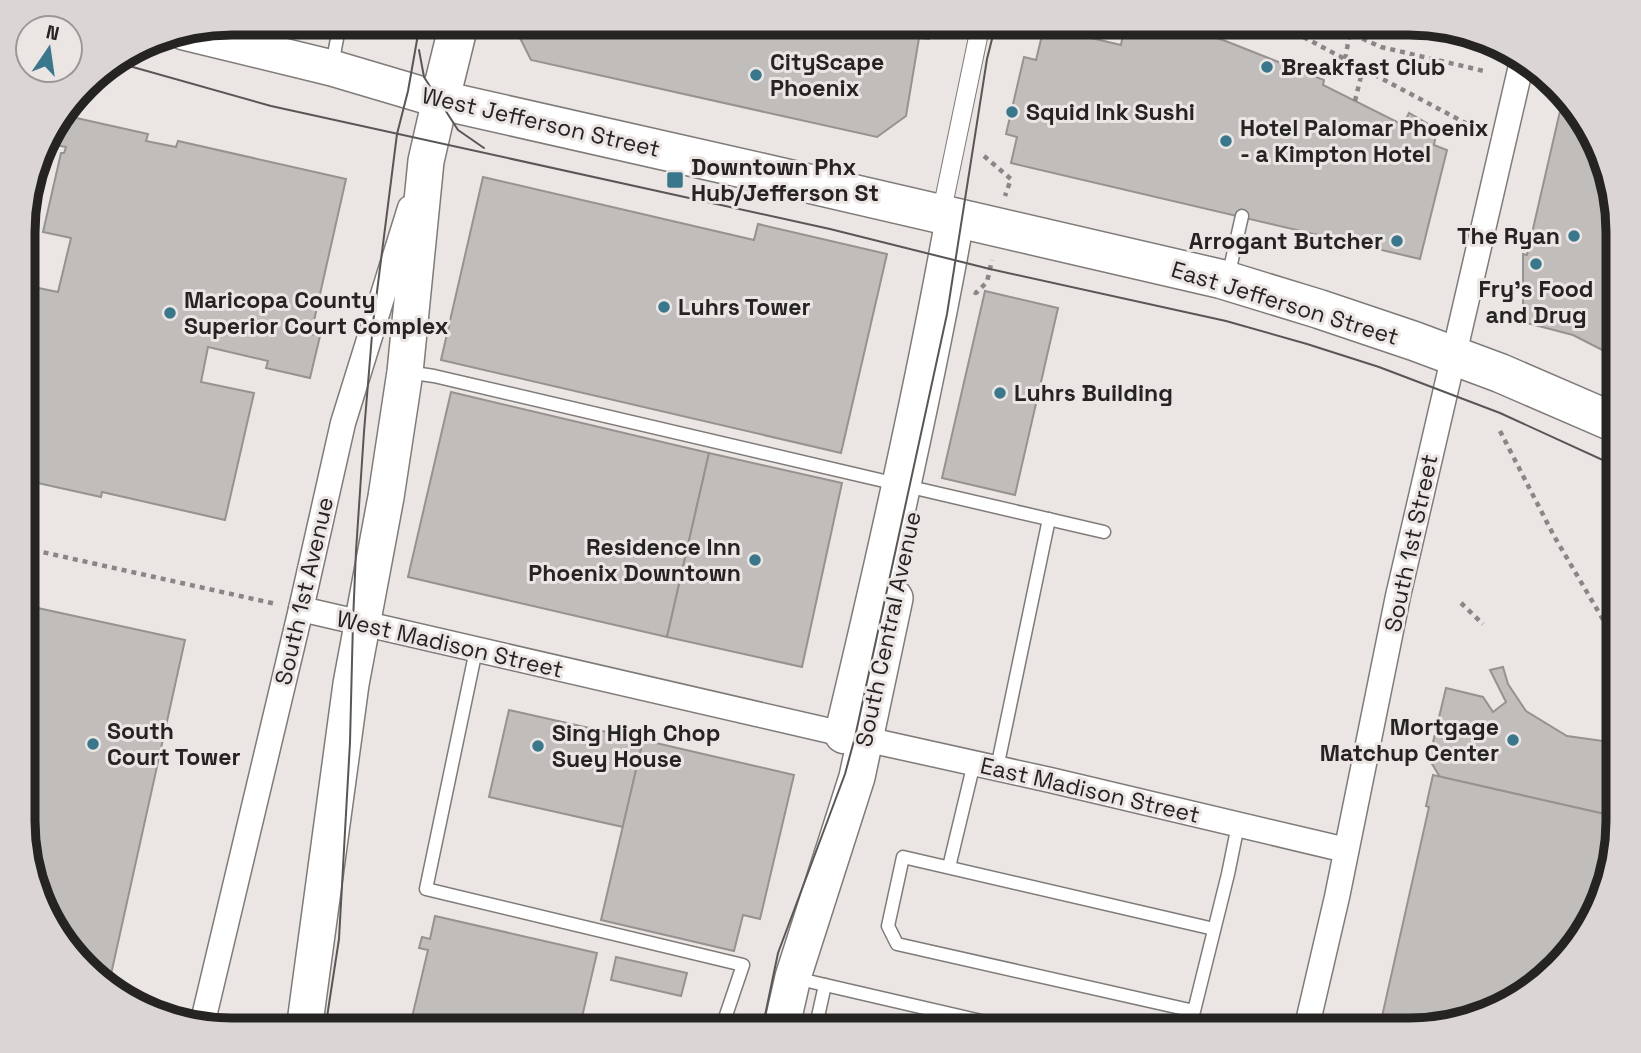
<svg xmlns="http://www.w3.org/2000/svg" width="1641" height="1053" font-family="'Space Grotesk',sans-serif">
<rect width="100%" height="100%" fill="#ebe6e4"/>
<!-- building -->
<g fill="#c1bdba" stroke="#95928f" stroke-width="2">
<polygon points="517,23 931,23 929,39 919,38 906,116 877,137 531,60 516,30"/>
<polygon points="1125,23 1159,23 1223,40 1324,80 1323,85 1403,125 1409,113 1437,129 1434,145 1447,150 1420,259 1011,163 1017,137 1006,134 1024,57 1036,60 1044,27 1121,45"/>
<polygon points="1563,98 1590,128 1618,218 1618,358 1573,335 1523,322 1523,254 1527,255"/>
<polygon points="63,115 148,134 146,141 176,147 178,141 346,179 311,334 320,336 310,378 266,368 268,361 208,347 201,382 254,393 225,520 102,492 101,497 24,480 24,285 58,292 71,238 43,232 61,153 64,153 66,147 55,145"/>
<polygon points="483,177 754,240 758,224 887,254 841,453 441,360"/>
<polygon points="985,291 1058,308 1015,495 942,478"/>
<polygon points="451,392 709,453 667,637 408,577"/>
<polygon points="709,453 842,483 802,667 667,637"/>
<polygon points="24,605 185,640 108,988 51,926 24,848"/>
<polygon points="1503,667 1508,684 1526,711 1567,736 1618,743 1618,817 1440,777 1429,759 1446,688 1483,697 1493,712 1506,702 1490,670"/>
<polygon points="509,710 643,740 623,827 489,797"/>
<polygon points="643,740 794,775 760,919 743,915 734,951 601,920"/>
<polygon points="1433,775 1618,817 1618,835 1583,938 1513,1002 1423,1030 1379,1030 1429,807 1426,806"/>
<polygon points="435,916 597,953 579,1030 409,1030 428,950 419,948 422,937 430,939"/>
<polygon points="616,957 687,973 681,996 611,980"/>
<polygon points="870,1015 934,1030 867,1030"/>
</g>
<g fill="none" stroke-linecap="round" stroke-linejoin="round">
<defs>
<g id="service">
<polyline points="332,65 340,23"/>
<polyline points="1228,277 1242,216"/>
<polyline points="407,372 434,376 897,484"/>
<polyline points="919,489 1104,532"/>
<polyline points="476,650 426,889 743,965 721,1030"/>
<polyline points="997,768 1049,519"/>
<polyline points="949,867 974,763"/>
<polyline points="1214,929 903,857 888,926 897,944 1194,1011 1228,874 1238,825"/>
<polyline points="795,978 1020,1030"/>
<polyline points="815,1030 825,985"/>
</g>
<polyline id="pedestrian" points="941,215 981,23"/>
<g id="minor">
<polyline points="301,609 878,742 1050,780 1346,850"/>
<polyline points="202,1025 301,609 343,423 410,208"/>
<polyline points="1306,1030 1337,897 1398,596 1523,57"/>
</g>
<g id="secondary">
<polyline points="184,32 332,68 440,100 426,161 405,372 386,497 351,684 304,1030"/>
<polyline points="781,1030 793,977 857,777 895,598"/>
</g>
<g id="primary">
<polyline points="459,23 440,100 763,173 1221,279 1319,309 1414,341 1500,373 1618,424"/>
<path d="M844 734C885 563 924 391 955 218"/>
</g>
</defs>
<!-- service casing -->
<use href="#service" stroke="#7e7b78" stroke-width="15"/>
<!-- pedestrian casing -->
<use href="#pedestrian" stroke="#7e7b78" stroke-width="20"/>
<!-- minor casing -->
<use href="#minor" stroke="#7e7b78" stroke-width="27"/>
<!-- secondary casing -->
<use href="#secondary" stroke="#7e7b78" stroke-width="38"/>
<!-- primary casing -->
<use href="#primary" stroke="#7e7b78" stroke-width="41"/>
<!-- path -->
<g stroke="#8a8685" stroke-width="4.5" stroke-dasharray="5 5" stroke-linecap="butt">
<polyline points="1277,23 1471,126"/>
<polyline points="1345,59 1350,33 1381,47 1484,71"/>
<polyline points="1355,101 1363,68"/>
<polyline points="984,156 1011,179 1005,196"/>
<polyline points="974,292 976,293 987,282 992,260"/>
<polyline points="1500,431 1554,536 1618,645"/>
<polyline points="24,548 276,604"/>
<polyline points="1461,603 1483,624"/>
</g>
<!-- service -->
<use href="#service" stroke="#fff" stroke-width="12"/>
<!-- pedestrian -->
<use href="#pedestrian" stroke="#fff" stroke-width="18"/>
<!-- minor -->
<use href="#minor" stroke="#fff" stroke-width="24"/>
<!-- secondary -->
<use href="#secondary" stroke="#fff" stroke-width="35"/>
<!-- primary -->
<use href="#primary" stroke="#fff" stroke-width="38"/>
<!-- tram -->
<g stroke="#595655" stroke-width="2">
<polyline points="419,50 424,77 458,130 484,148"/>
<polyline points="115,62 271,106 830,229 990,269 1226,321 1307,344 1379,367 1500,413 1618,467"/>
<polyline points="325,1030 339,939 350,742 353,621 356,551 364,432 373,323 397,134 408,91 420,23"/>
<polyline points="762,1030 778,953 845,774 855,737 947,314 987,59 996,23"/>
</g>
</g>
<!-- markers -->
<g fill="#38778c" stroke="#ebe6e4" stroke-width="2.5">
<circle cx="1267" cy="67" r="7"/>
<circle cx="756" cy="75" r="7"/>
<circle cx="1012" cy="112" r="7"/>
<circle cx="1226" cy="141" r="7"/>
<rect x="666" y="171" width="18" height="18" rx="3.5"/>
<circle cx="1574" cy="236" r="7"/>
<circle cx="1397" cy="241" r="7"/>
<circle cx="1536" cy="264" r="7"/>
<circle cx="664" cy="307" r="7"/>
<circle cx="170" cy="313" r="7"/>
<circle cx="1000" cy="393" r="7"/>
<circle cx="755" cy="560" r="7"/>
<circle cx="1513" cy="740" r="7"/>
<circle cx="93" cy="744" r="7"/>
<circle cx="538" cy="746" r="7"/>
</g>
<g text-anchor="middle" stroke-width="6" stroke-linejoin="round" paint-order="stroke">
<!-- poi labels -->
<g font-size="23" font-weight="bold" fill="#262423" stroke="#ebe6e4" text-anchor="start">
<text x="770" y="70">CityScape<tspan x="770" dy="26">Phoenix</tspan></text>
<text x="1281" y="75">Breakfast Club</text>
<text x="1026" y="120">Squid Ink Sushi</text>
<text x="1240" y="136">Hotel Palomar Phoenix<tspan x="1240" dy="26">- a Kimpton Hotel</tspan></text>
<text x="691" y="175">Downtown Phx<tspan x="691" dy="26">Hub/Jefferson St</tspan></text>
<text x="1560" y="244" text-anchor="end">The Ryan</text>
<text x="1383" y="249" text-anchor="end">Arrogant Butcher</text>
<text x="1536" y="297" text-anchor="middle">Fry's Food<tspan x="1536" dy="26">and Drug</tspan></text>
<text x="184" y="308">Maricopa County<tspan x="184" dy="26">Superior Court Complex</tspan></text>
<text x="678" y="315">Luhrs Tower</text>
<text x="1014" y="401">Luhrs Building</text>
<text x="741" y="555" text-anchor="end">Residence Inn<tspan x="741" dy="26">Phoenix Downtown</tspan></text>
<text x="1499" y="735" text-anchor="end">Mortgage<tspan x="1499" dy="26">Matchup Center</tspan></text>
<text x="107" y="739">South<tspan x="107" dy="26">Court Tower</tspan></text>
<text x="552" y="741">Sing High Chop<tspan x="552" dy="26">Suey House</tspan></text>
</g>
<!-- street labels -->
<g font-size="23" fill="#262423" stroke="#ebe6e4">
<text transform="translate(541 122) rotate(13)" y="8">West Jefferson Street</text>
<text transform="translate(1285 303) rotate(17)" y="8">East Jefferson Street</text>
<text transform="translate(1411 543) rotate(-78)" y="8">South 1st Street</text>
<text transform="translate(304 591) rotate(-77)" y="8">South 1st Avenue</text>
<text transform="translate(888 629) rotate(-78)" y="8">South Central Avenue</text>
<text transform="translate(450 644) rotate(13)" y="8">West Madison Street</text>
<text transform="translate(1090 790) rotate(13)" y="8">East Madison Street</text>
</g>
</g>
<!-- crop -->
<path d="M0 0H1641V1053H0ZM232 35H1409A197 197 0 0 1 1606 232V821A197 197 0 0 1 1409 1018H232A197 197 0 0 1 35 821V232A197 197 0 0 1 232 35Z" fill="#dbd6d5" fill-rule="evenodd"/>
<path fill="none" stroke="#262423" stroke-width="9" d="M232 35H1409A197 197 0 0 1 1606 232V821A197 197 0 0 1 1409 1018H232A197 197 0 0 1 35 821V232A197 197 0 0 1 232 35Z"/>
<!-- north arrow -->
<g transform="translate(49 49) rotate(13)"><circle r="33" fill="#ebe6e4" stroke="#9c9897" stroke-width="2"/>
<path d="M0-5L12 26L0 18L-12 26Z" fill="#38778c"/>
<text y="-10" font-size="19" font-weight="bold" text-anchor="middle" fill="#262423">N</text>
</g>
</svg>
